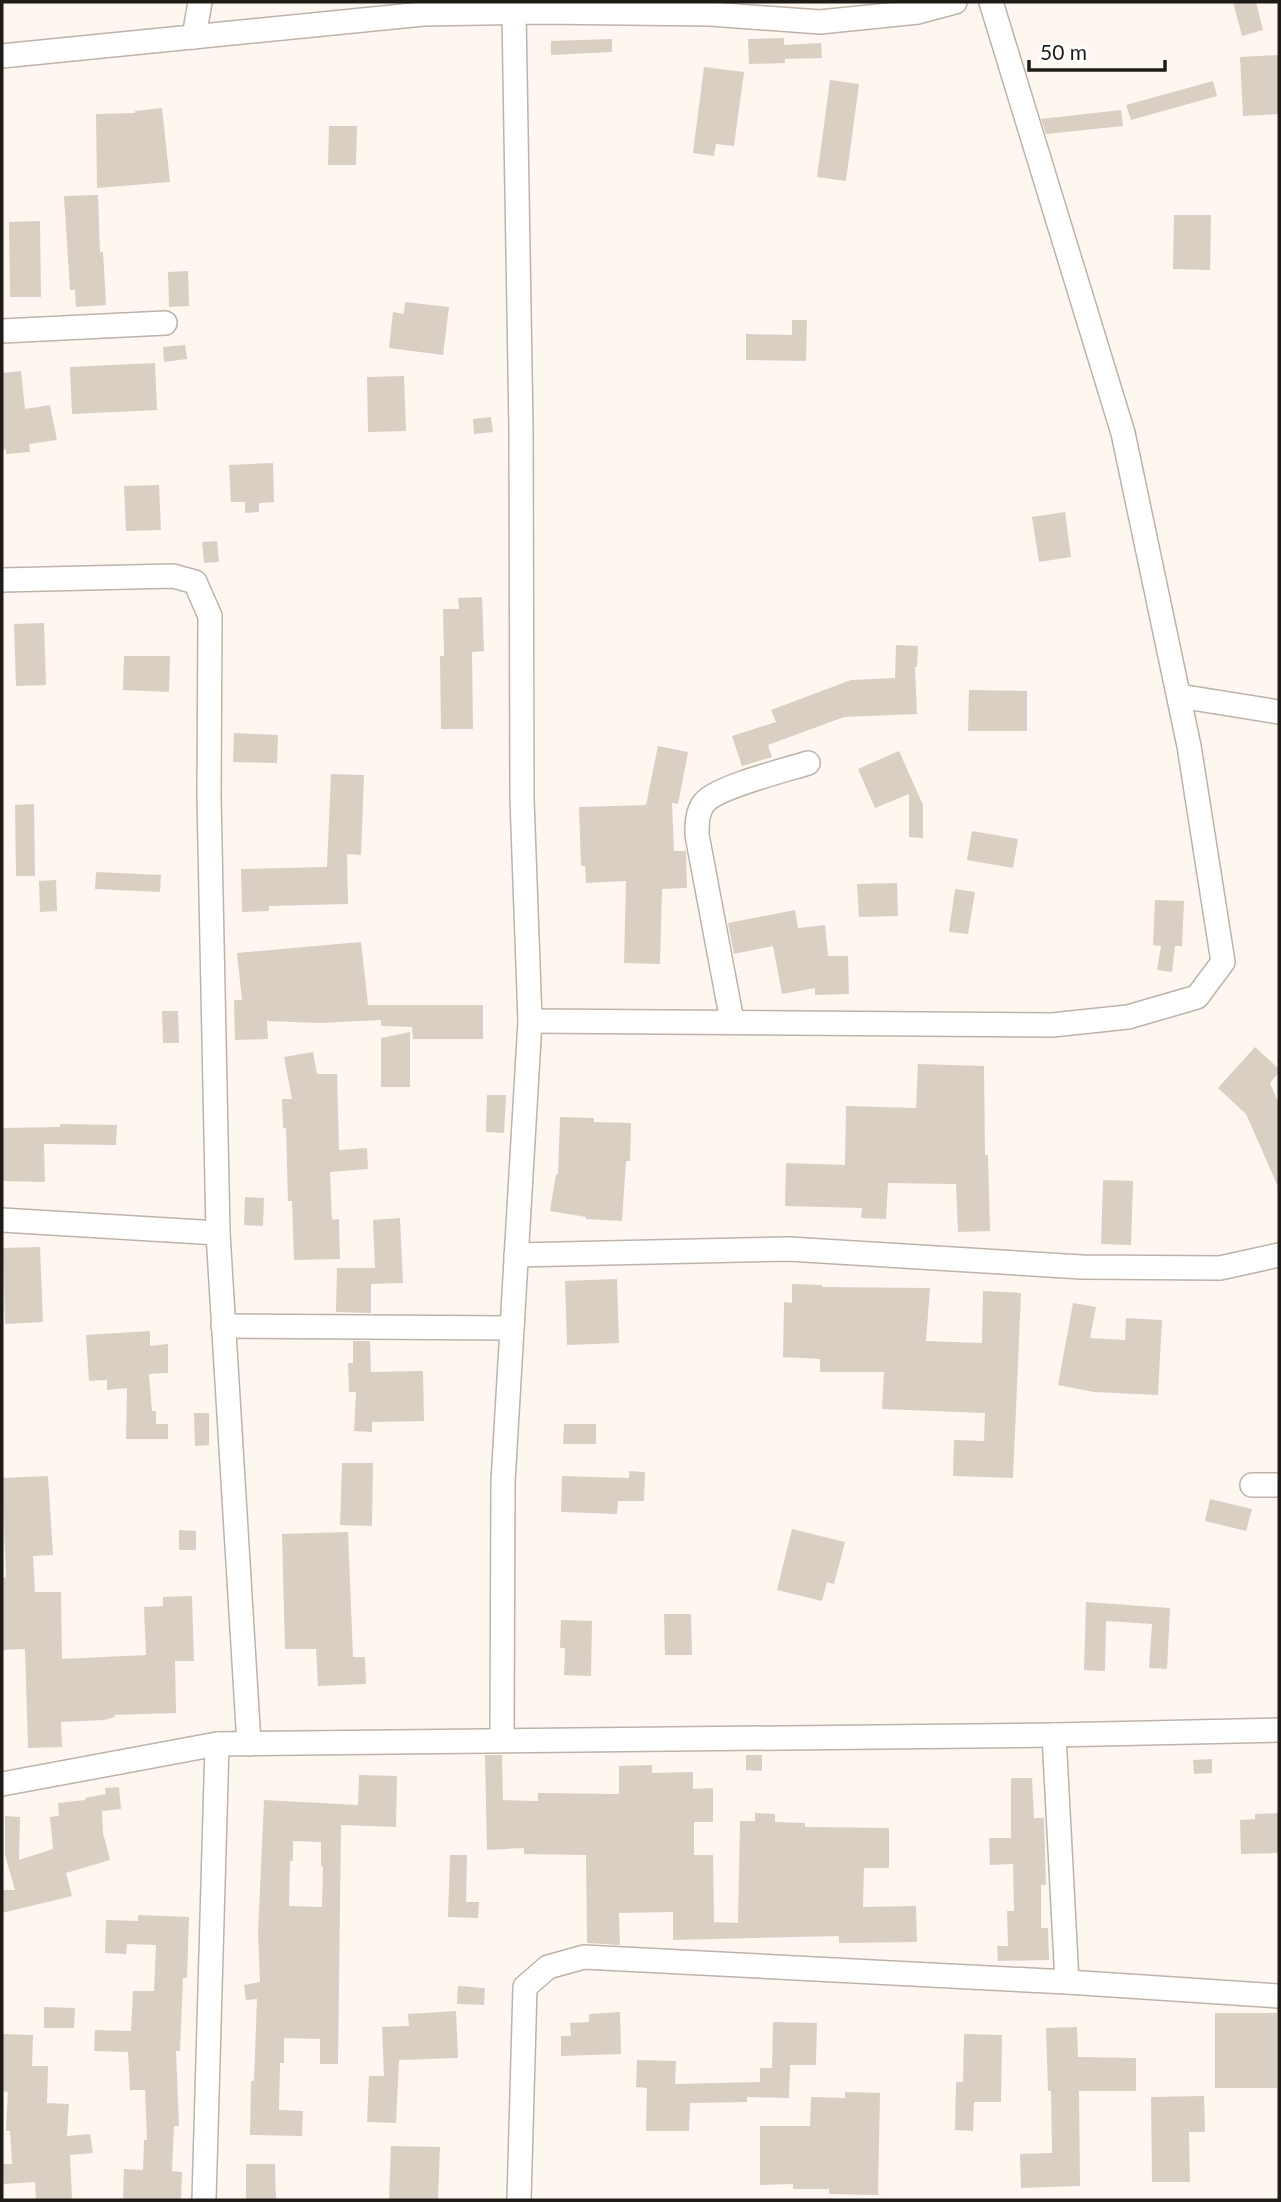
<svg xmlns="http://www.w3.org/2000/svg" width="1281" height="2202" font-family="Lato,sans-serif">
<rect width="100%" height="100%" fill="#fef7f0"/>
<!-- building -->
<g fill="#d9cfc3" fill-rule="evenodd">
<polygon points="1233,2 1256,2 1263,30 1242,36"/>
<polygon points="784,38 784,45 821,43 822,58 785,59 785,63 749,64 748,39"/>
<polygon points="612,39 612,52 551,55 551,41"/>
<polygon points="1279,55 1279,114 1243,116 1240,57"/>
<polygon points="704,67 744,72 734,146 716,144 714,156 693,153"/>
<polygon points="830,80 859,84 846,181 817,177"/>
<polygon points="1213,81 1217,96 1131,120 1126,105"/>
<polygon points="162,108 170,182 97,188 96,114 135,113 135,111"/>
<polygon points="1121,110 1123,126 1046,134 1041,119"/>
<polygon points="329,126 357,126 356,165 328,165"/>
<polygon points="98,195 100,252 103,252 106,305 76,307 75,290 70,290 64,196"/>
<polygon points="1174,215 1211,215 1210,270 1173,269"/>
<polygon points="40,221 41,297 10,297 9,222"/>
<polygon points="188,271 189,306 169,307 168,272"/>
<polygon points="405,302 449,307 443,355 389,348 393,312 404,314"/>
<polygon points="792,320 807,320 806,361 746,360 746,334 792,335"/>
<polygon points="185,345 187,359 164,362 163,347"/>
<polygon points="155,363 157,410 72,414 70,367"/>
<polygon points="21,371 25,409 50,405 57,440 29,444 30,452 6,454 6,449 2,450 2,373"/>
<polygon points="404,376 406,431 368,432 367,377"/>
<polygon points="491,417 493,432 474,434 473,419"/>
<polygon points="273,463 274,502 259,503 259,512 245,513 245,502 231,502 229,465"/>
<polygon points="159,485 161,530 126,531 124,486"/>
<polygon points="1065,512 1071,557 1039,562 1032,517"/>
<polygon points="217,541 219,562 204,563 202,542"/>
<polygon points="482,597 484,651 472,652 473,729 441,729 440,656 444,656 443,609 459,609 458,598"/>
<polygon points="44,623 46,685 16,686 14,624"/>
<polygon points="896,645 918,646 917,667 915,667 917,714 844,717 768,745 772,757 742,766 732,736 776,722 771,710 851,680 895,678"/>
<polygon points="124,656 170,656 169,692 123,690"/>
<polygon points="969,690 1027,691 1027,731 968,731"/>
<polygon points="234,733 278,735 277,763 233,762"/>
<polygon points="658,746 688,752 678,804 672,803 674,851 686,851 687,888 662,889 660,964 624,963 626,881 586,883 585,866 581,866 579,807 646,805"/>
<polygon points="899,751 923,805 923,838 909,837 909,794 875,808 858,769"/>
<polygon points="331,774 364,775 361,855 347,854 348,904 269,906 269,911 242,912 241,869 327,867"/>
<polygon points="34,804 35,876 16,876 15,805"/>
<polygon points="972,831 1018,839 1013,868 967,860"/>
<polygon points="96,872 161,875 160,892 95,889"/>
<polygon points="56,880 57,911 40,912 39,881"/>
<polygon points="897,883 898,916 859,917 857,884"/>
<polygon points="955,889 975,892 968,934 949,932"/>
<polygon points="1155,900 1184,901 1182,946 1175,946 1172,972 1157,970 1161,946 1153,945"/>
<polygon points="795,910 798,928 825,925 828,956 848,956 849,994 815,995 815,988 782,994 773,946 734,954 728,923"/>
<polygon points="361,942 368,1005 483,1005 483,1039 413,1039 412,1027 381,1026 381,1020 319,1023 267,1021 268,1039 235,1040 234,1000 242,1000 237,953"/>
<polygon points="162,1011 178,1011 179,1043 163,1043"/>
<polygon points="410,1032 410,1087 381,1087 381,1038"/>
<polygon points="1255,1047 1279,1069 1279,1072 1270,1083 1279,1104 1279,1189 1246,1114 1218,1088"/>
<polygon points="313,1052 317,1074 337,1074 339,1150 367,1148 368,1169 330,1172 332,1220 339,1219 340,1259 294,1260 292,1201 288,1201 286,1128 283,1128 282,1099 292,1099 284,1057"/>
<polygon points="918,1064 984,1066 985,1155 988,1155 990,1231 958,1232 956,1184 888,1183 886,1219 861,1218 862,1208 785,1206 786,1163 845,1165 846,1106 916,1108"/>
<polygon points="487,1095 506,1095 504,1133 486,1132"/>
<polygon points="560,1117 594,1118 594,1122 631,1123 630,1161 626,1161 622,1221 586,1219 586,1217 550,1211 556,1174 558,1175"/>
<polygon points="60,1124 117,1125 116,1145 44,1144 45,1182 2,1181 2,1128 60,1127"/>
<polygon points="1103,1180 1133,1181 1131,1245 1101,1244"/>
<polygon points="245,1197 264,1198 263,1226 244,1225"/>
<polygon points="400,1218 403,1283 371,1284 371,1313 336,1312 337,1268 375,1268 373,1220"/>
<polygon points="40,1247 43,1322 5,1324 3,1248"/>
<polygon points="617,1279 619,1343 567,1345 565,1281"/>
<polygon points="792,1284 822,1285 822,1287 930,1288 926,1341 982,1343 983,1291 1021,1293 1013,1478 953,1476 954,1440 984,1441 985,1413 882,1409 884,1372 820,1372 820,1359 783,1357 784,1302 792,1303"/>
<polygon points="1073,1303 1096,1307 1090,1338 1125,1340 1126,1318 1162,1320 1158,1395 1094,1392 1058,1385"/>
<polygon points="150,1331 150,1346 168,1344 168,1373 149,1374 152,1411 156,1411 156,1424 168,1424 168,1439 126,1439 127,1388 107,1390 107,1380 89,1381 86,1335"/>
<polygon points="353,1341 370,1341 371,1372 423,1371 424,1421 372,1422 372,1432 354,1431 356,1392 349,1392 348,1363 353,1363"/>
<polygon points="194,1413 209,1413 209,1445 195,1446"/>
<polygon points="564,1424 596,1424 596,1444 563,1444"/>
<polygon points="342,1463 373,1463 372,1526 340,1525"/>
<polygon points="629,1471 645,1472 644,1501 618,1501 617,1514 561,1512 562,1476 629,1478"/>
<polygon points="48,1476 53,1555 33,1556 35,1592 61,1592 62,1659 146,1655 144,1607 163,1606 163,1597 192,1596 194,1661 175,1661 176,1713 114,1715 115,1717 104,1720 61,1722 62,1747 28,1748 25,1649 2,1650 2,1578 6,1577 2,1478"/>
<polygon points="1210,1499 1252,1509 1246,1531 1205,1521"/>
<polygon points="792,1529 845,1542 834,1584 827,1582 822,1601 777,1590"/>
<polygon points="179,1530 196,1531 196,1550 179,1550"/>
<polygon points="348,1532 353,1657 365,1657 366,1684 318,1686 316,1649 285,1649 282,1534"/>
<polygon points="1086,1602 1170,1608 1167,1669 1149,1668 1152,1624 1106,1621 1105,1671 1084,1670"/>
<polygon points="664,1614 691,1614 692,1655 665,1655"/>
<polygon points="561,1620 592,1621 591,1676 564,1675 565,1648 560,1648"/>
<polygon points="485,1755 502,1755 503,1800 538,1801 538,1793 619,1794 619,1766 652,1765 652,1773 693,1772 693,1789 713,1788 713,1822 694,1822 694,1855 713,1855 714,1922 738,1923 740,1821 755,1821 755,1813 775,1814 775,1822 805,1823 805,1827 889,1828 889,1868 864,1868 863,1907 916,1906 917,1942 839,1943 839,1936 673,1940 673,1912 619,1913 620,1945 587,1943 586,1855 524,1854 524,1848 487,1850"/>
<polygon points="746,1755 762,1755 762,1771 746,1770"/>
<polygon points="1212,1759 1212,1773 1194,1774 1193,1760"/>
<path d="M359 1775 397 1776 396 1827 341 1825 338 2064H320V2039L284 2038V2063H280L279 2110 303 2111 302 2136 250 2135 251 2081H254L257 1999 246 2000 244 1985 260 1982 258 1934 264 1800 358 1805ZM293 1841 321 1842V1866L323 1867 322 1907 289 1906 290 1861H293Z"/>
<polygon points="1011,1778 1032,1778 1034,1818 1044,1818 1046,1885 1041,1885 1041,1928 1048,1928 1049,1960 998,1961 997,1946 1008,1946 1007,1911 1014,1911 1013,1864 990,1865 989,1838 1011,1838"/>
<polygon points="119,1787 121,1809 102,1811 102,1813 103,1833 110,1860 66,1873 72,1896 2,1913 2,1890 15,1890 5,1855 5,1816 20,1817 19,1860 53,1849 50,1817 59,1816 58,1803 85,1800 85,1798 106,1794 105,1788"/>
<polygon points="1279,1813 1279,1853 1241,1854 1240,1820 1255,1819 1255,1814"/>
<polygon points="450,1855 467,1855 466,1902 479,1902 478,1918 448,1917"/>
<polygon points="138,1915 189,1917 187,1978 183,1978 180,2051 176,2051 179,2126 174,2126 172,2171 182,2172 181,2200 123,2200 124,2169 143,2170 144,2140 147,2140 145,2090 130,2090 128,2052 94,2051 95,2030 131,2031 133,1991 154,1991 156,1945 127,1944 126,1954 105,1953 106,1920 138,1921"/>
<polygon points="458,1986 485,1988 484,2005 457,2004"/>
<polygon points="44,2007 75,2008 74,2028 44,2028"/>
<polygon points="456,2011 458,2058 399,2060 396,2123 367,2122 369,2076 384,2076 382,2027 409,2026 408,2014"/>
<polygon points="620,2012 621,2054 561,2056 561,2036 571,2036 570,2023 589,2022 589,2014"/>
<rect x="1215" y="2013" width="62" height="75"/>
<polygon points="773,2022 817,2023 816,2065 790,2065 789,2098 747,2097 747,2102 690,2103 689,2131 646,2131 647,2088 636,2087 637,2060 676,2061 675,2084 760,2082 760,2068 772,2068"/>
<polygon points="1077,2027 1078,2057 1136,2058 1136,2091 1079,2091 1080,2186 1021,2188 1020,2154 1052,2153 1051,2091 1048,2091 1046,2028"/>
<polygon points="2,2034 33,2035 32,2066 48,2066 47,2103 69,2104 67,2136 90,2134 93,2153 70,2155 72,2200 36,2200 35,2182 4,2184 3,2164 12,2164 10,2131 6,2131 8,2092 2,2091"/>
<polygon points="964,2034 1002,2035 1001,2102 974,2102 973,2131 955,2130 956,2082 963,2082"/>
<polygon points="845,2092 880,2093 878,2195 829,2194 829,2189 793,2189 793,2184 760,2185 760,2126 810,2126 811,2097 845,2098"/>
<polygon points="1204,2096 1205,2132 1189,2132 1190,2182 1152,2182 1151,2097"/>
<polygon points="391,2146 440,2147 438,2200 389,2200"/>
<polygon points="246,2164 275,2164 276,2200 246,2200"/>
</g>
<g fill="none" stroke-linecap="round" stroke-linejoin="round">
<defs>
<g id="street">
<polyline points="194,37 200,2"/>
<polyline points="2,56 423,14 543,12 710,14 820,22 918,12 955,2"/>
<polyline points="2,331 165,323"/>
<polyline points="2,580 173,576 195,582 210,616 209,796 218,1233 249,1744"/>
<polyline points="1179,696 1279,712"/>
<polyline points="530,1021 1052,1025 1128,1017 1197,997 1223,962 1189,746 1123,433 991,2"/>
<path d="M732 1021 697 835C697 824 697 812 704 803 716 787 786 770 808 763"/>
<polyline points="2,1220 218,1233"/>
<polyline points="516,1255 789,1249 1082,1267 1220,1268 1279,1255"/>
<polyline points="223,1326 512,1328"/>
<polyline points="1252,1485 1279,1485"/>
<polyline points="1054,1735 1067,1982"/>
<polyline points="502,1740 503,1482 530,1021 522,799 521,429 514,13"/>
<polyline points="2,1784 217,1744 1054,1735 1279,1730"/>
<polyline points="204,2200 217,1744"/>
<polyline points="519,2200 525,1987 548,1967 584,1957 1067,1982 1279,1996"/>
</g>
</defs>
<!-- street casing -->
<use href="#street" stroke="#bdb3a8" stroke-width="26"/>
<!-- street -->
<use href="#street" stroke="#fff" stroke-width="23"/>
</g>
<!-- border -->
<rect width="1281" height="2202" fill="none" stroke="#1f1b17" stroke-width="7"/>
<!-- scale -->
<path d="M1029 60v10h136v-10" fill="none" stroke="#1f1b17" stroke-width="3.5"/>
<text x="1040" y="60" font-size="21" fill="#1f1b17" stroke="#ffffff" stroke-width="5" paint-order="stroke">50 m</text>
</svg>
